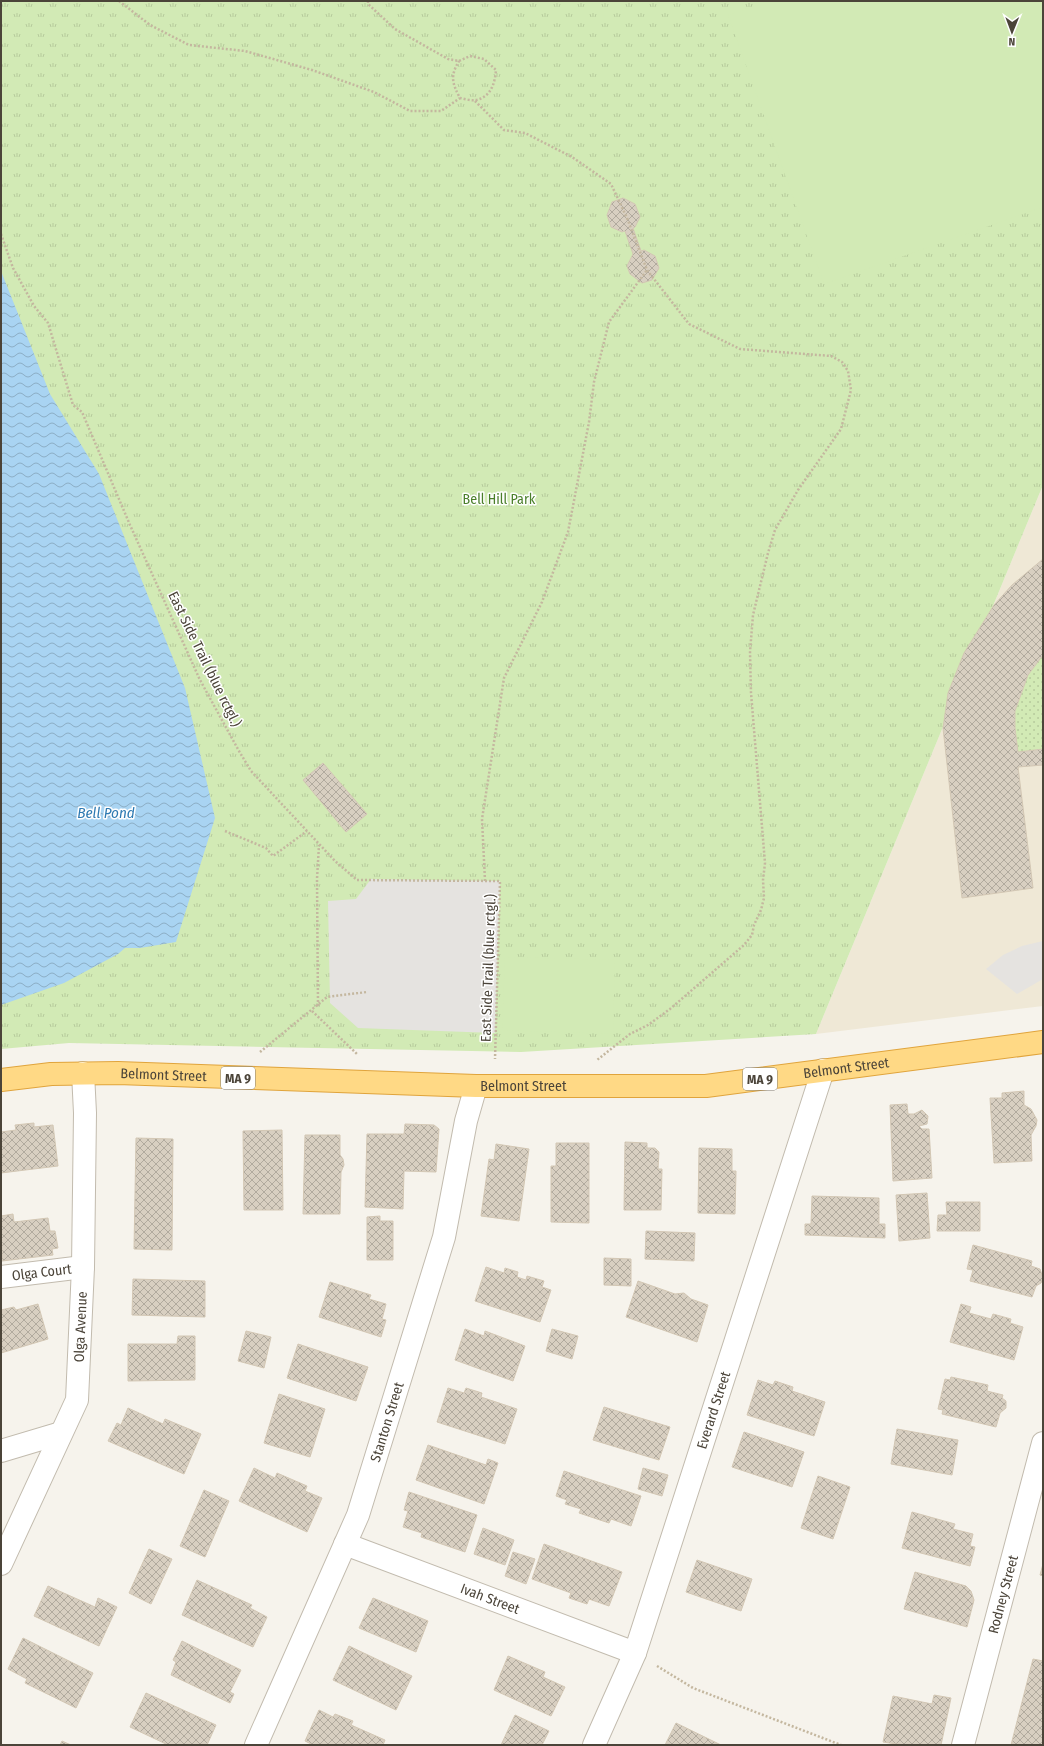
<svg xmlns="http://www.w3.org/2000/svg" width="1044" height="1746" font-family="'Fira Sans Condensed',sans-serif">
<defs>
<pattern id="grass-dots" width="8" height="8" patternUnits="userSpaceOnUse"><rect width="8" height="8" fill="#d2eab5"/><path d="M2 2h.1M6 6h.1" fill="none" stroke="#b6ca9c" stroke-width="1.8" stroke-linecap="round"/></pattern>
<pattern id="park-tufts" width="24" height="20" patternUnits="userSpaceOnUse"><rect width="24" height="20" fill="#d2eab5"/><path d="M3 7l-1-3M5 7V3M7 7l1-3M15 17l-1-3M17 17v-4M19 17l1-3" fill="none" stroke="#b6ca9c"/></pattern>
<pattern id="water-waves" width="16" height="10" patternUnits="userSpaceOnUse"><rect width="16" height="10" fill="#a9d4f2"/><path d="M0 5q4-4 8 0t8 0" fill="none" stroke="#8caec5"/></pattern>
<pattern id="building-cross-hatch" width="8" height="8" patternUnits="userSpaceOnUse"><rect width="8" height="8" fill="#d8cfc1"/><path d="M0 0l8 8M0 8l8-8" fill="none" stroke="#b1aa9e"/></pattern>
</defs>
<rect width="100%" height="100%" fill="#f6f3ec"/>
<!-- education -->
<polygon fill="#efe8d6" points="1043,485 1043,1006 816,1034"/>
<!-- grass -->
<polygon fill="url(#grass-dots)" points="1043,655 1043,749 1018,752 1015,728 1015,711 1028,675"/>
<!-- park -->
<polygon fill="url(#park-tufts)" points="1,1 1043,1 1043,485 816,1034 521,1052 69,1043 1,1049"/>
<!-- pitch -->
<g fill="#d2eab5">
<polygon points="769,1 1043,1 1043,207 824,284 728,15"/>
<polygon points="505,957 615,960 613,1034 502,1030"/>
</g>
<!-- parking -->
<g fill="#e5e3e0">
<polygon points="371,879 500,881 495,1033 358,1028 330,1003 328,901 356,899"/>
<polygon points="1043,941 1043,979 1017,994 986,969 1003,955 1022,946"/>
</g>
<!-- water -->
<polygon fill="url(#water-waves)" points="1,271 50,394 99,474 185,688 215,818 176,942 140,948 125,948 118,954 64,983 1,1005"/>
<!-- building -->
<g fill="url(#building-cross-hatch)" stroke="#d3c7b4">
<polygon points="623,198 635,204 640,217 635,227 633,228 641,251 644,250 655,256 659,268 652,280 642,283 630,274 627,266 633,254 625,231 622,232 611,227 607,215 612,202"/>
<polygon points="1043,559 1043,655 1028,675 1015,711 1015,728 1018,752 1043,749 1043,765 1018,767 1033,888 962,898 943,728 948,693 964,653 994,605 1012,585"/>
<polygon points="323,763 367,814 346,832 303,780"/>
<polygon points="1024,1091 1024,1105 1031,1109 1037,1120 1036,1126 1031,1135 1032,1161 994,1163 990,1098 1002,1098 1002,1093"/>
<polygon points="907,1104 908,1114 914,1114 922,1110 928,1116 927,1124 919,1126 922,1129 929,1129 932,1178 893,1181 890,1105"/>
<polygon points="34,1123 34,1127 53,1125 58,1166 1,1173 1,1132 16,1130 15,1125"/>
<polygon points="405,1124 434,1125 439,1129 436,1172 404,1171 403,1209 365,1207 367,1134 404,1134"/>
<polygon points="282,1130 283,1210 244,1210 243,1131"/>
<polygon points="305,1135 340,1135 340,1155 343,1159 344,1165 341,1172 340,1214 303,1214"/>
<polygon points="136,1138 173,1139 172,1250 134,1249"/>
<polygon points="625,1142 647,1143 647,1148 655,1148 659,1152 658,1169 662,1169 661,1210 624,1210"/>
<polygon points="556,1143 589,1143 589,1223 551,1222 551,1166 556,1166"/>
<polygon points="496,1144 529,1149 519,1221 481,1216 489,1159 494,1160"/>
<polygon points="699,1148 732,1149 732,1171 736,1171 735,1214 698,1213"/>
<polygon points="927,1193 930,1238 899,1241 896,1195"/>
<polygon points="812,1196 879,1198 879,1224 885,1224 885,1238 805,1235 805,1224 811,1224"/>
<polygon points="946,1202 980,1202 980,1231 937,1231 938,1215 947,1215"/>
<polygon points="13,1214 14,1222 48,1218 50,1231 55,1231 58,1248 52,1249 53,1255 2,1261 1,1216"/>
<polygon points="380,1216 380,1221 393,1221 393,1260 367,1260 367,1217"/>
<polygon points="646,1231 695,1233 694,1261 645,1259"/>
<polygon points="973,1245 1032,1261 1031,1266 1040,1269 1043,1278 1041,1283 1036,1286 1032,1297 970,1281 973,1270 967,1269"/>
<polygon points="604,1258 631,1259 631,1286 604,1285"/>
<polygon points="486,1267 504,1273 505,1268 518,1272 517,1277 526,1280 527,1276 544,1281 542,1287 551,1290 540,1322 475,1301"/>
<polygon points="133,1279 205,1281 205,1317 132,1315"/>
<polygon points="638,1281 675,1294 684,1293 691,1299 708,1305 697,1342 626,1317"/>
<polygon points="330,1282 371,1295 369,1299 386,1304 382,1319 386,1320 381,1337 319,1317"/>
<polygon points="38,1304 48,1339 1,1353 1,1310 14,1307 16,1310"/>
<polygon points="961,1304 971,1307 969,1313 991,1319 993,1314 1011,1319 1010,1323 1023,1327 1014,1360 950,1342"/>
<polygon points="465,1329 484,1336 485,1331 525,1346 513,1381 455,1360"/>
<polygon points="552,1329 578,1336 572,1359 546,1351"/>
<polygon points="246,1331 271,1337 264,1368 238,1361"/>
<polygon points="178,1336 195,1336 195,1380 128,1381 128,1344 177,1344"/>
<polygon points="298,1344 368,1367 356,1401 287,1378"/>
<polygon points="951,1377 988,1385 987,1391 1003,1395 1002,1398 1006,1401 1006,1408 1000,1413 996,1427 942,1414 943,1410 938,1409 945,1379 950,1380"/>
<polygon points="758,1380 773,1385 775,1381 793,1387 792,1391 825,1402 814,1436 747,1415"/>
<polygon points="448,1388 464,1393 466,1388 482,1393 481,1397 517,1409 505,1444 437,1422"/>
<polygon points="279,1394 325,1409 310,1457 264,1443"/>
<polygon points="604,1407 670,1427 659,1460 593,1440"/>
<polygon points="128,1408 163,1424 165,1419 201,1434 184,1474 108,1441 117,1423 121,1425"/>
<polygon points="897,1429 958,1440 952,1475 891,1464"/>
<polygon points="744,1432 804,1452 792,1487 732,1467"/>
<polygon points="428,1445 486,1465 488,1459 498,1463 484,1504 416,1480"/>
<polygon points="254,1468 275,1478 277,1473 307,1486 305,1491 322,1498 307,1532 239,1501"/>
<polygon points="643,1468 668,1475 662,1496 638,1489"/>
<polygon points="564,1471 641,1496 631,1526 611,1519 609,1523 579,1513 581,1509 565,1504 567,1500 556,1496"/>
<polygon points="818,1476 850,1487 833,1539 801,1528"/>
<polygon points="204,1490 229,1501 205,1557 180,1546"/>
<polygon points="409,1492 477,1515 465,1552 421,1537 422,1533 403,1527 408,1511 404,1510"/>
<polygon points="912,1512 955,1524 953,1529 973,1534 970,1546 975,1547 970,1566 902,1548"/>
<polygon points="483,1528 514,1540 505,1565 474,1554"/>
<polygon points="544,1544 622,1572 609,1606 589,1599 587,1604 569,1598 571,1593 532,1579"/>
<polygon points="149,1549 172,1559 151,1604 129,1593"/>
<polygon points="513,1552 535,1559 526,1584 505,1576"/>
<polygon points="697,1560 752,1579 741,1611 686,1592"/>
<polygon points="1043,1564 1043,1576 1040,1575"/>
<polygon points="915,1572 966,1586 971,1591 974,1600 967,1627 904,1609"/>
<polygon points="197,1580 252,1605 250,1608 267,1617 253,1647 182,1615"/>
<polygon points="48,1586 95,1607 98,1598 117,1607 99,1646 34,1616"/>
<polygon points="373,1598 428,1621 416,1652 359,1628"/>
<polygon points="23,1638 93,1673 76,1708 25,1683 27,1679 8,1669"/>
<polygon points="182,1641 241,1670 230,1692 234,1694 230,1703 171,1675 176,1662 173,1660"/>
<polygon points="349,1646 412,1676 396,1710 333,1680"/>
<polygon points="508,1656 545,1672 543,1677 565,1687 551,1716 494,1690"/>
<polygon points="1033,1659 1043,1661 1043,1745 1011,1745"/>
<polygon points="146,1693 216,1725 207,1745 168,1745 130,1727"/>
<polygon points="934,1695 951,1698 941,1745 903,1745 883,1742 893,1696 932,1704"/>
<polygon points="319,1710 333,1717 335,1714 353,1721 351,1725 385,1740 383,1745 313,1745 305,1741"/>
<polygon points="515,1715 549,1731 542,1745 501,1745"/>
<polygon points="676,1723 721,1745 665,1745"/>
<polygon points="62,1741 71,1745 60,1745"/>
</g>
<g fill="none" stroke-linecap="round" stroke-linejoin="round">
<defs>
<g id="minor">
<path id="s1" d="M1 1277 83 1267"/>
<polyline points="1,1451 61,1433"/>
<path id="s2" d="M345 1544 635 1653"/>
<path id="s3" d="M1 1564 77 1400 83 1267 85 1113 83 1073"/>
<path id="s4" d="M256 1745 358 1515 444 1237 466 1121 476 1086"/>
<path id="s5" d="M594 1745 635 1653 823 1070"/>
<path id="s6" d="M963 1745 1043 1443"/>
</g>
<g id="trunk">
<path id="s7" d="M1 1080 51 1074 118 1073 476 1086H706L1043 1042"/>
</g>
</defs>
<!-- minor casing -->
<use href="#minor" stroke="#c2bbae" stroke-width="24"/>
<!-- trunk casing -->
<use href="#trunk" stroke="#e0a43c" stroke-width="24"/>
<!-- path -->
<g stroke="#c4b79f" stroke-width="2.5" stroke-dasharray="2 2" stroke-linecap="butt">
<polyline points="119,1 150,25 189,45 245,51 312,70 374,92 410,111 441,111 460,98"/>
<path d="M368 1V4L395 29 448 59 459 61 470 56 484 59 496 70C495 83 491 97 476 100 472 101 465 99 460 98 452 83 450 76 459 61"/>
<polyline points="475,101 504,130 525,133 572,157 611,184 627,218 647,270 689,324 740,349 831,356 842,362 848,371 851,390 841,429 798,490 775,530 768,553 753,615 750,652 751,693 765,863 763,880 764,898 761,910 754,925 752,935 744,945 670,1009 648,1025 630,1034 597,1060"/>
<polyline points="1,234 13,268 34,306 48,323 73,405 82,412 130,525 200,680 239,751 251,771 335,861 357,880 500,881 495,1059"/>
<polyline points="225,831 266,848 273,856 307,831"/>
<polyline points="485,881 482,819 504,678 542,602 568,532 589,422 594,382 609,322 647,270"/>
<polyline points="318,1006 317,879 319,845"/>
<polyline points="312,1011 357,1054"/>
<polyline points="260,1052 327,997 367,992"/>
<polyline points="657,1666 693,1688 841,1745"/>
</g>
<!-- minor -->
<use href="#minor" stroke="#fff" stroke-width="22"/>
<!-- trunk -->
<use href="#trunk" stroke="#ffd985" stroke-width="22"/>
</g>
<g text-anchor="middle" stroke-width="3" stroke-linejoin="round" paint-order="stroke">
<!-- shield labels -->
<g fill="#fff" stroke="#817c74" stroke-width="1">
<rect x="221" y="1067" width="34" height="22" rx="3"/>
<rect x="743" y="1068" width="34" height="22" rx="3"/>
</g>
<g font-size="13" font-weight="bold" fill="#4b4439">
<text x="238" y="1083">MA 9</text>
<text x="760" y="1084">MA 9</text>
</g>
<!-- park labels -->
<g font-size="14" fill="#4a7f2a" stroke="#fff">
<text x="499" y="504">Bell Hill Park</text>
</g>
<!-- street labels -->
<g font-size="14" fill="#4b4439" stroke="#fff">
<text transform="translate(205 659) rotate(64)" y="5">East Side Trail (blue rctgl.)</text>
<text transform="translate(488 968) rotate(-88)" y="5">East Side Trail (blue rctgl.)</text>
<text dy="5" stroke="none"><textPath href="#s7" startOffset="847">Belmont Street</textPath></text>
<text dy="5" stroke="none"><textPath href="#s7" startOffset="163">Belmont Street</textPath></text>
<text dy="5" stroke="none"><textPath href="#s7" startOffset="523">Belmont Street</textPath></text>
<text dy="5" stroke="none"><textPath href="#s1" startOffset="41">Olga Court</textPath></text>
<text dy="5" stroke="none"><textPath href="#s3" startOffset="254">Olga Avenue</textPath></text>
<text dy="5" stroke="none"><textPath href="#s5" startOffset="356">Everard Street</textPath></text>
<text dy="5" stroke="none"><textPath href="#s4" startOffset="349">Stanton Street</textPath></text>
<text dy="5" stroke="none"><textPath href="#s6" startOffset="156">Rodney Street</textPath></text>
<text dy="5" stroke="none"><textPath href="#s2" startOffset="155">Ivah Street</textPath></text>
</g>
<!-- water labels -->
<g font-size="15" font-style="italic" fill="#2e7ab2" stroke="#fff">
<text x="106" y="818">Bell Pond</text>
</g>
</g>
<!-- border -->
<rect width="1044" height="1746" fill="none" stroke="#4b4439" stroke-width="4"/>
<!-- north arrow -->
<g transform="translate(1012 32) rotate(181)" stroke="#ffffff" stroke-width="3" paint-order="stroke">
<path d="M0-3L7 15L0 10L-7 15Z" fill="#4b4439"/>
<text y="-6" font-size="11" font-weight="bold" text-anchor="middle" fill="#4b4439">N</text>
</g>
</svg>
